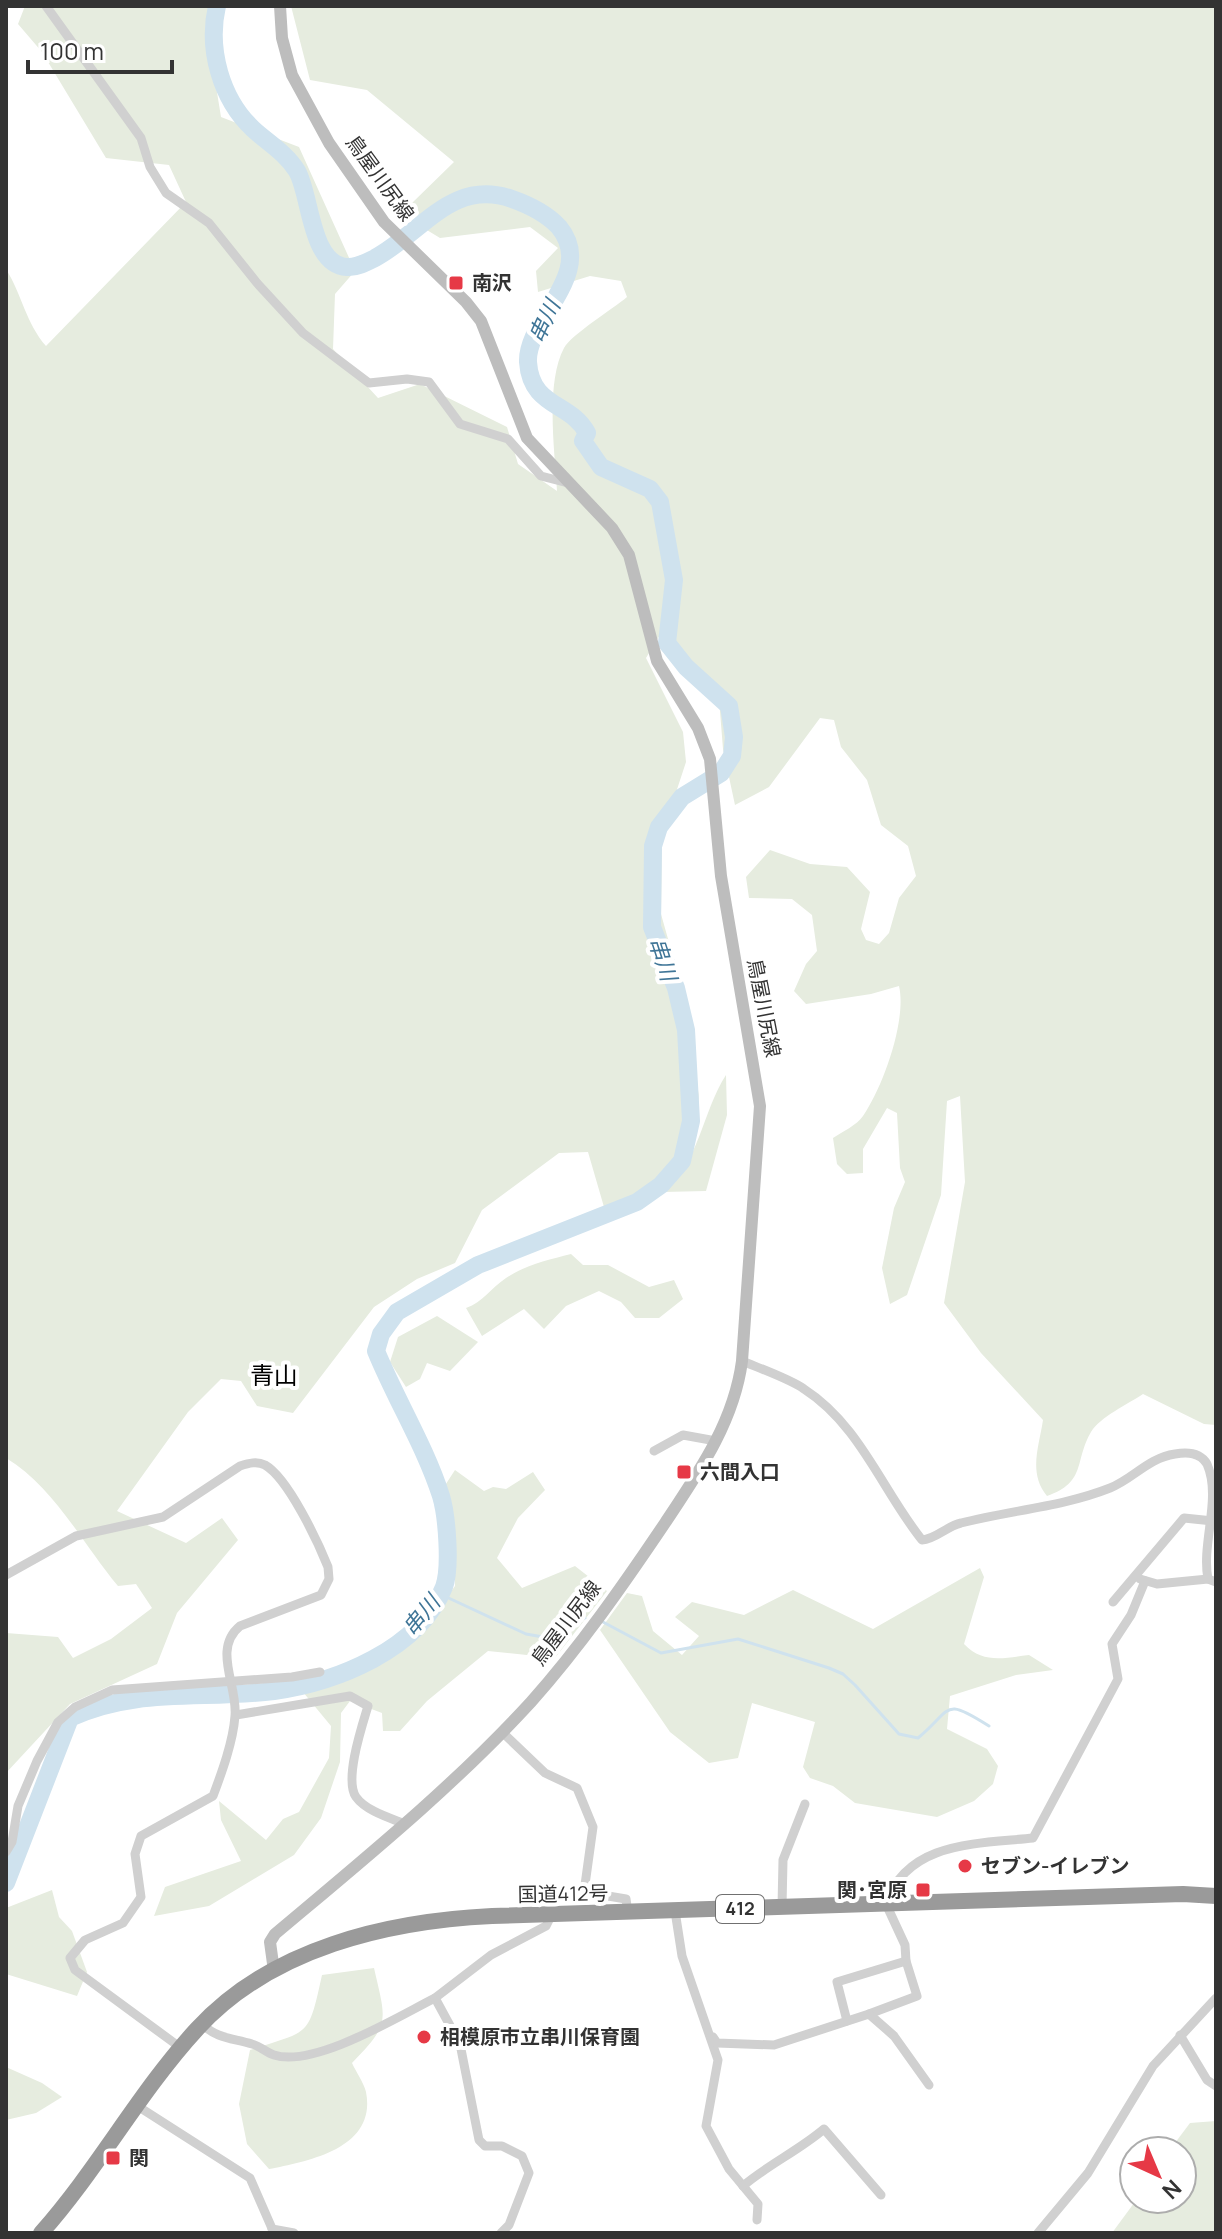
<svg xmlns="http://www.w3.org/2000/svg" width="1222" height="2239" font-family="Manrope,'Noto Sans JP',sans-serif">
<rect width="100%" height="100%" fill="#fff"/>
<!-- green -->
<g fill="#e6ecdf">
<path d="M25 6H209L210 49 221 117 299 147 355 271 335 294 333 349 378 398 420 384 507 427 518 464 557 491C555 453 545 384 564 348 572 334 613 309 627 297L621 281 590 276 538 292 536 271 558 248 530 227 440 238 417 224 412 203 454 162 367 90 310 80 291 6H1216V1425L1204 1424 1143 1394C1128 1404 1100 1417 1091 1432 1074 1461 1087 1482 1047 1496 1028 1473 1039 1447 1043 1420L981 1353 944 1303 965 1182 960 1096 947 1101 941 1195 907 1295 890 1304 882 1268 894 1208 905 1182 900 1168 897 1113 887 1108 863 1149V1173L847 1174 837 1164 833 1138C842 1132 857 1125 863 1116 883 1087 907 1020 899 986L871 994 806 1004 794 991 806 964 817 951 812 915 792 899 749 898 746 877 770 850 810 864 847 867 870 892 861 929 866 940 879 944 889 933 899 898 916 876 908 846 881 825 867 780 841 747 834 720 820 718 769 787 735 805 723 749 719 699 661 633 646 658 683 732 686 762 662 835 661 914 684 996 695 1082C709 1107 681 1161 661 1178 644 1192 624 1199 604 1207L588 1152 559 1153 482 1210 455 1263 417 1279 374 1307 293 1413 257 1406 241 1381 221 1379 188 1412 117 1511 186 1543 222 1518 238 1540 177 1613 157 1664 70 1704 6 1773V1633L58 1637 73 1658 111 1639 152 1608 136 1584 118 1586C82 1543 54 1487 6 1458V269C22 295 26 323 46 346L186 202 169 165 106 158 42 52 18 24Z"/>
<path d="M726 1075 727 1115 706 1191 663 1192C699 1164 702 1112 726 1075Z"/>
<path d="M571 1254 583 1265H608L649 1287 674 1280 683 1299 659 1318H635L621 1302 599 1291 566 1306 544 1329 524 1309 482 1336 466 1308C483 1302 491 1288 506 1278 525 1265 548 1260 571 1254Z"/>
<polygon points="437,1316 478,1342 450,1371 427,1363 420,1379 406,1387 390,1362 398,1337"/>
<polygon points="455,1470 484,1491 493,1487 506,1489 533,1472 545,1490 518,1518 497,1558 522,1588 575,1566 607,1591 555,1658 488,1651 427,1701 400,1731 383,1731 382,1713 350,1701 341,1713 340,1762 321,1818 294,1855 209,1906 154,1916 165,1887 241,1861 221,1820 219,1801 266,1840 283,1819 299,1812 329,1758 331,1726 298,1686 372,1668 428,1624 455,1586 454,1518 442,1490"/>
<path d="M980 1568 984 1577 964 1644C983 1664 1004 1658 1029 1655L1053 1670 1016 1675 950 1696 947 1729 987 1749 998 1766 993 1784 974 1801 937 1817 855 1803 833 1786 810 1778 803 1767 815 1722 752 1703 738 1758 709 1763 670 1732 600 1630 627 1593 642 1596 653 1631 682 1655 699 1636 675 1617 692 1602 744 1615 793 1590 873 1629Z"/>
<polygon points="52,1890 59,1917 72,1931 87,1972 77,1996 6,1974 6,1908"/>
<path d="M374 1968C386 2021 391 2023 352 2063 356 2072 364 2083 366 2092 377 2148 309 2161 269 2169L247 2144 239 2104 250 2050C310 2030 308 2039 322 1975Z"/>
<polygon points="6,2067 42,2083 62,2097 36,2113 6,2120"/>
<polygon points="1216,2121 1216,2233 1112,2233 1137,2199 1182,2199 1182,2151 1169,2151 1190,2123"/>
</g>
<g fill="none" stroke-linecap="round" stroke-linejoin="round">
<!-- stream -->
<g stroke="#cfe2ee" stroke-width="3">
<polyline points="440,1594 526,1634 543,1637 585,1618"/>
<path d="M603 1622 661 1653 738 1639 829 1668 843 1674 855 1685 899 1734 918 1738C953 1709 942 1696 989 1726"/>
</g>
<!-- river -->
<path stroke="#cfe2ee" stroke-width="18" d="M6 1883 70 1718C135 1687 204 1700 274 1691 336 1682 419 1650 444 1587 451 1568 447 1516 441 1496 425 1446 396 1400 376 1351L381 1334 397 1312 478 1265 637 1202 661 1185 682 1161 691 1121 686 1030 676 988 652 927 653 846 659 827 682 797 721 773 732 756 734 737 729 706 686 667 667 643 674 580 660 502 650 489 601 467 583 441 587 433C571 402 531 408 528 362 526 320 597 273 559 227 547 214 529 205 512 199 452 178 423 232 375 258 367 262 356 268 347 267 310 265 311 195 297 171 286 153 267 142 253 129 221 99 207 49 217 6"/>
<!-- street -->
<g stroke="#d0d0d0" stroke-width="9">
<polyline points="46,6 141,138 150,167 166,193 209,223 257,283 303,333 369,383 407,379 429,382 460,424 508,439 541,476 568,483"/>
<path d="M742 1361C759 1368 790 1379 804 1389 860 1425 882 1490 922 1540 936 1539 947 1526 961 1523 1011 1510 1062 1507 1110 1488 1133 1479 1148 1458 1175 1454 1187 1452 1200 1452 1207 1464 1222 1498 1201 1543 1208 1579L1216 1582"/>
<polyline points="654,1451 683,1435 716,1441"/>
<path d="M6 1575 76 1536 163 1517 240 1466C249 1463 257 1461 265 1465 288 1478 318 1542 328 1567L329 1579 321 1595 240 1626C212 1649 238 1686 235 1716 233 1742 222 1772 213 1796L141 1836 135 1854 141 1897 123 1923 85 1940 70 1958 75 1970 181 2048"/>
<polyline points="1140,1579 1157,1584 1208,1579"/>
<polyline points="1113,1602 1184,1518 1213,1521"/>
<path d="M236 1715 350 1696 368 1706C362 1726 344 1780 356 1797 366 1811 390 1818 405 1824"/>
<polyline points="502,1732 545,1773 577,1788 593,1827 584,1892 626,1899 628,1913"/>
<polyline points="6,1852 12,1842 18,1806 37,1761 58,1722 75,1707 112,1690 292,1677 320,1672"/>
<polyline points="782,1907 783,1860 805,1804"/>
<polyline points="675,1911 682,1956 718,2060 706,2126 729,2169 758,2204 757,2220"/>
<path d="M869 2014 917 1996 906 1961 905 1945 886 1904C907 1841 977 1844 1033 1838L1118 1679 1112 1644 1131 1615 1145 1581"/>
<polyline points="847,2021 837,1982 906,1961"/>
<path d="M202 2024C217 2039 233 2038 252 2044 260 2046 267 2053 274 2055 314 2068 399 2016 435 1998"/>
<polyline points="1180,2035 1207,2080 1216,2086"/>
<polyline points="713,2037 717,2043 774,2045 869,2014 894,2036 929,2085"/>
<polyline points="139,2107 250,2178 274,2233"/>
<path d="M743 2186C769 2164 798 2151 824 2129L881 2195"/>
<polyline points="272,2229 294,2233"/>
<polyline points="501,2233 509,2225 529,2173 522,2156 502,2146 485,2146 479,2140 460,2044 435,1998 491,1955 546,1926 552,1914"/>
<polyline points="1038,2233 1088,2173 1153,2066 1216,1998"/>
</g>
<!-- secondary -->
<path stroke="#bdbdbd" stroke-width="12" d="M274 1971 270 1942 275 1934C363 1860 453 1787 531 1702 580 1647 624 1584 665 1523 699 1472 734 1422 742 1361L760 1106 721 876 710 759 698 728 657 661 629 555 612 528 527 438 481 321 466 302 384 222 329 143 292 75 282 38 280 6"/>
<!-- highway -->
<path stroke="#9a9a9a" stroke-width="16" d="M41 2233C98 2169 139 2092 197 2029 271 1948 388 1921 492 1916L1183 1894 1216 1896"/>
</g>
<!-- markers -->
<g fill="#e63946" stroke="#fff" stroke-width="3">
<rect x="448" y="275" width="16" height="16" rx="4"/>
<rect x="676" y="1464" width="16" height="16" rx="4"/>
<circle cx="965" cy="1866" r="8"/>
<rect x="915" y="1882" width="16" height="16" rx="4"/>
<circle cx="424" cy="2037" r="8"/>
<rect x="105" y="2150" width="16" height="16" rx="4"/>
</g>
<g text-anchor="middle" stroke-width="8" stroke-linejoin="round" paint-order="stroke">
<!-- shield labels -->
<rect fill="#fff" stroke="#707070" stroke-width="2" x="716" y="1895" width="48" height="28" rx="6"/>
<g font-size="18" font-weight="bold" fill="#333">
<text x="740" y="1915">412</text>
</g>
<!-- street labels -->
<g font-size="20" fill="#333" stroke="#fff">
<text transform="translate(380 178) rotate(54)" y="7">鳥屋川尻線</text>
<text transform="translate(764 1008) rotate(79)" y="7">鳥屋川尻線</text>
<text transform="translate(566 1623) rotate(-53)" y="7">鳥屋川尻線</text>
<text transform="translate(563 1894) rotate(-1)" y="7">国道412号</text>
</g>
<!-- poi labels -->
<g font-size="20" font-weight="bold" fill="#333" stroke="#fff" text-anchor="start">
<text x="472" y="290">南沢</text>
<text x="700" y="1479">六間入口</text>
<text x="981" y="1873">セブン-イレブン</text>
<text x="907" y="1897" text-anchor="end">関･宮原</text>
<text x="440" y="2044">相模原市立串川保育園</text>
<text x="129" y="2165">関</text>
</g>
<!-- water labels -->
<g font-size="22" font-style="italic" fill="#3f7597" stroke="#fff">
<text transform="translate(544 321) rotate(-65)" y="8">串川</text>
<text transform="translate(663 959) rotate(72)" y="8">串川</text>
<text transform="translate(421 1615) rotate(-51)" y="8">串川</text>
</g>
<!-- quarter labels -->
<g font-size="24" fill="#000" stroke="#fff">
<text x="274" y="1384">青山</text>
</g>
</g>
<!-- border -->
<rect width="1222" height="2239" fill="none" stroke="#333333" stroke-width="16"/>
<!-- north arrow -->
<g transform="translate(1158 2175) rotate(136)"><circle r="38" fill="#ffffff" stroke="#adadad" stroke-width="2"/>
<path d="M0-6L14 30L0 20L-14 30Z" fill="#e63946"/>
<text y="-12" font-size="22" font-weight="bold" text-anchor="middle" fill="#333333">N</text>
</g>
<!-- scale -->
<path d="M28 60v12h144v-12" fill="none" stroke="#333333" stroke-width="4"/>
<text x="40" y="60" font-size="24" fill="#333333" stroke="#ffffff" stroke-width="6" paint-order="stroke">100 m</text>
</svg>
